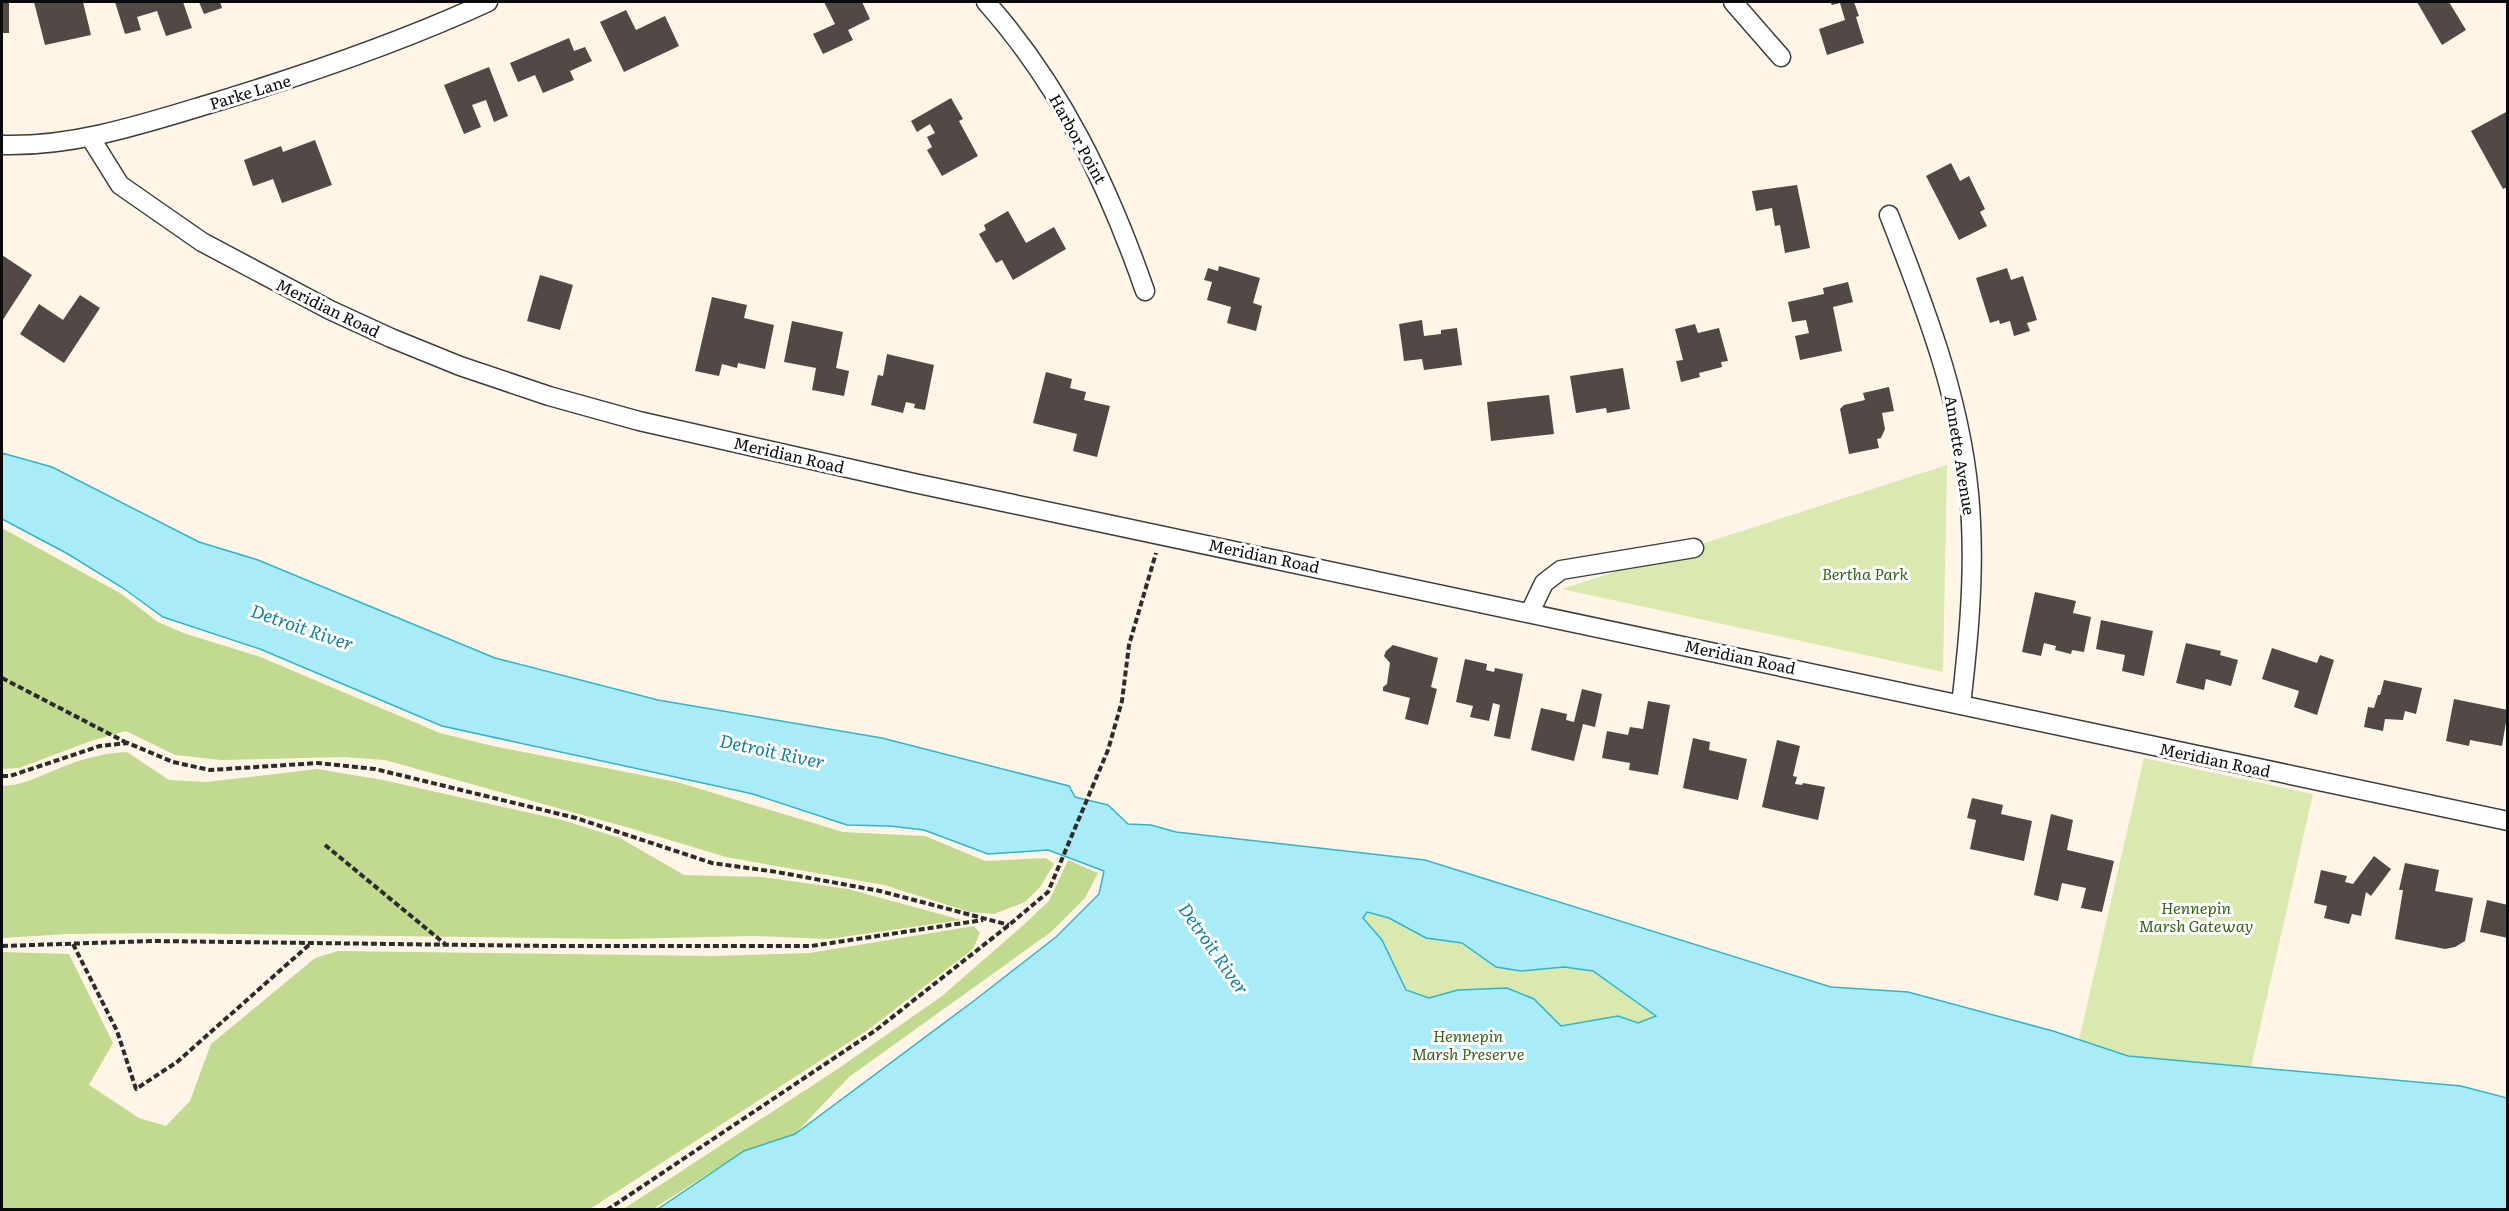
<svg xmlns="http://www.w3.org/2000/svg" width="2509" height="1211" font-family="Literata,serif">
<rect width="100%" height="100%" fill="#fff5e6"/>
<!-- green -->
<g fill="#dae9b0">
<polygon points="1947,465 1943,672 1562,589"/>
<polygon points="2144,758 2313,794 2251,1067 2461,1086 2507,1098 2507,1209 1367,1209 1176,832 1425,860 1831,987 1908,992 2079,1040"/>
</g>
<!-- forest -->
<g fill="#c1da8f">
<polygon points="2,528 120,593 158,622 186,634 258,656 440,733 493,746 677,782 843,832 925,836 985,861 1046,858 1054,864 1040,887 1025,902 994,914 970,912 884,885 726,857 633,829 385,760 344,757 221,760 175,755 126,731 91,741 19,768 2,769"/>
<path d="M127 752 169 780 206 782 317 769 383 780 562 820 620 838 684 875 762 877 848 889 962 920 828 939 754 936 620 939 160 933 68 934 2 938V786C21 786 37 777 55 770 78 760 102 753 127 752Z"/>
<polygon points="1068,860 1098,873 1085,898 1051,932 849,1077 795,1134 744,1151 653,1209 622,1210 839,1068 942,996 1019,929 1049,901"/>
<polygon points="974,926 980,933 973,949 868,1030 590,1209 2,1209 2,952 69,954 113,1043 89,1085 139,1118 166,1126 190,1101 211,1044 315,958 338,951 711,956 809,953"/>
</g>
<!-- water -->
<path fill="#a9ecf8" stroke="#2eb4d1" stroke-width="1.5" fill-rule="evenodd" d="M2 453 52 467 199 542 258 560 495 658 658 700 882 738 1069 786 1075 797 1108 805 1128 824 1151 825 1176 832 1425 860 1831 987 1908 992 2053 1031 2128 1056 2461 1086 2507 1098V1209H658L744 1151 795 1134 975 1000 1056 937 1099 894 1104 871 1048 850 988 854 924 830 890 826 847 825 753 794 442 726 260 649 163 617 123 588 68 554 2 519ZM1367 912 1389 918 1426 938 1462 943 1496 967 1521 971 1564 967 1593 971 1656 1016 1638 1023 1618 1016 1561 1026 1534 999 1507 988 1458 990 1429 998 1406 990 1382 940 1363 918Z"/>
<!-- building -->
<g fill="#524846">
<rect x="2" y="2" width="7" height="31"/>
<polygon points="34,2 83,2 91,35 45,45"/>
<polygon points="115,2 183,2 192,28 166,36 157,11 137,17 141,30 125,34"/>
<polygon points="199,2 220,2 222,8 204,14"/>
<polygon points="824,2 862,2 870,19 848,30 853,40 823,54 813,34 835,24"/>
<polygon points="1830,2 1854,2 1859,16 1856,17 1864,43 1827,55 1819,29 1845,20 1840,3 1832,5"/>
<polygon points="2417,2 2449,2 2466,30 2442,45"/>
<polygon points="626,10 636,30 665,16 679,46 624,72 600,22"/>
<polygon points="569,38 574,51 585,47 592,61 570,71 574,80 543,93 535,75 518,82 510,63"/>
<polygon points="489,67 508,116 494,122 486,100 472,105 481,127 464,134 444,85"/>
<polygon points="951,98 963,119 959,121 978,156 942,176 927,150 932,147 927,137 935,133 930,124 917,132 911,121"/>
<polygon points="2508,111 2508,187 2503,189 2471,131"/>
<polygon points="315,140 332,185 282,203 273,179 253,186 244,160 281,146 283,152"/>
<polygon points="1951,163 1960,181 1969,176 1985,209 1980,212 1987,226 1959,240 1926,176"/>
<polygon points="1797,185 1810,248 1785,253 1780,225 1775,226 1772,208 1756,211 1752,191"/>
<polygon points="1008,211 1026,243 1054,227 1066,249 1013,280 1002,260 996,263 979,234 986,230 984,225"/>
<polygon points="2,255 32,275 2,321"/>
<polygon points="1219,266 1260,278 1253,303 1262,306 1256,331 1227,323 1231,307 1207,300 1212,282 1204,280 1208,268 1218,271"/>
<polygon points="2007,268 2011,280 2023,276 2037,320 2027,323 2030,331 2014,336 2010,321 2000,324 1999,320 1990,323 1976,278"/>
<polygon points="540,275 573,285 560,330 527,321"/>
<polygon points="1848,282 1853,302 1833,307 1842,351 1800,360 1795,336 1809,333 1806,320 1792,322 1788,302 1824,294 1823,288"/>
<polygon points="80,295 100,308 64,363 20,334 39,304 63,320"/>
<polygon points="712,297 747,305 744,318 774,325 765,369 738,363 737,368 722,364 719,376 695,371"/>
<polygon points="1422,320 1424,336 1441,334 1441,330 1457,328 1462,365 1424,370 1422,359 1404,361 1399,324"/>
<polygon points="792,321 843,332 836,368 849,371 844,396 812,390 816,368 784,362"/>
<polygon points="1695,324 1698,333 1719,328 1728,361 1721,362 1722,367 1699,373 1700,377 1681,382 1676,361 1683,360 1675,329"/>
<polygon points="887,354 934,365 925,410 914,408 915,404 906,402 903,413 871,405 878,375 883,376"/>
<polygon points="1623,368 1630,409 1607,413 1606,408 1576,413 1570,376"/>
<polygon points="1046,372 1072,379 1070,388 1086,392 1084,400 1110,406 1097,457 1073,451 1077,434 1033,423"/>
<polygon points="1889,387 1894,411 1882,413 1885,429 1881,438 1877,439 1879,448 1849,454 1840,409 1844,405 1865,400 1863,393"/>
<polygon points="1549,395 1554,434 1491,441 1487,402"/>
<polygon points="2035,592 2076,601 2073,613 2091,617 2084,652 2072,650 2071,654 2055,650 2056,646 2044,643 2041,656 2022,652"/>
<polygon points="2101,620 2153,631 2144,676 2122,671 2125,655 2096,649"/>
<polygon points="2186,643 2221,651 2220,655 2238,660 2231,686 2206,679 2204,690 2176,683"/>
<polygon points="1393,645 1438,658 1431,687 1437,689 1428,725 1405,719 1410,698 1383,691 1383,687 1387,684 1390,663 1384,656 1386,651"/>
<polygon points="2272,648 2317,663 2320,655 2334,660 2317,715 2294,707 2299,691 2262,679"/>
<polygon points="1465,659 1487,664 1486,670 1494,672 1495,668 1523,674 1510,739 1494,736 1500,705 1493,703 1489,721 1470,717 1473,706 1456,702"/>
<polygon points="2384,680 2422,688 2416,714 2405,711 2403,720 2385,719 2383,731 2364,727 2368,707 2374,708 2378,695 2380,695"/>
<polygon points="1582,689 1602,694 1595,727 1583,724 1574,761 1531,750 1541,708 1567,714 1566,720 1574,722"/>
<polygon points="2454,699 2508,710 2502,746 2470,740 2469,746 2446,741"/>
<polygon points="1648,701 1670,705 1658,775 1629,770 1630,763 1602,758 1607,731 1628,735 1630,727 1643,729"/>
<polygon points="1693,738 1710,742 1709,750 1747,759 1738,800 1683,788"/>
<polygon points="1777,740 1800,746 1793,776 1797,777 1795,784 1802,785 1803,783 1825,787 1818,820 1762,807"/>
<polygon points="1972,798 2003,805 2001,814 2032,821 2024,861 1970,849 1976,820 1967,818"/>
<polygon points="2051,814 2073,820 2067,850 2114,861 2102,912 2081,908 2086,888 2062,883 2058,901 2034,895"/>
<polygon points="2374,856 2391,869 2371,896 2366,892 2361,916 2352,914 2349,924 2324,918 2327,906 2314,903 2321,870 2347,876 2345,882 2353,884"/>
<polygon points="2405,863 2439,870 2435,891 2473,898 2465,941 2455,947 2445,949 2395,939 2403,890 2399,890"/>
<polygon points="2487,900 2508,905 2508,938 2480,932"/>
</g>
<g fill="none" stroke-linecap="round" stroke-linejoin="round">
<defs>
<g id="minor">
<path d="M986 2C1061 86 1108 185 1145 291"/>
<polyline points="1733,2 1781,57"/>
<polyline points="90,137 120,185 202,242 330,310 391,338 460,366 549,396 639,421 914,483 2508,821"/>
<path d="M2 145C72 147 140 125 206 105 302 76 397 44 488 2"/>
<path d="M1889 215C1928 314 1967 415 1971 523 1974 584 1968 644 1961 705"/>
<polyline points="1530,612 1544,583 1561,570 1694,548"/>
</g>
</defs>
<!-- minor casing -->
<use href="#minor" stroke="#3d3d3d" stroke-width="21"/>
<!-- path -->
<g stroke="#2c2c2c" stroke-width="4" stroke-dasharray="6 3" stroke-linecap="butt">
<polyline points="2,678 127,743"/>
<polyline points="2,776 10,776 100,746 128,743 173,762 210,770 318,763 375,769 576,818 712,863 777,872 880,891 1009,925"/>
<polyline points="325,845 445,944"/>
<polyline points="73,944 117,1031 136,1089 177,1062 310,944"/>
<polyline points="2,946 153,941 551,946 811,946 983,920"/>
<polyline points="607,1210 876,1030 1009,925 1048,892 1108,750 1122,701 1129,645 1156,553"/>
</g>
<!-- minor -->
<use href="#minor" stroke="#fff" stroke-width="18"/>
</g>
<g text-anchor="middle" stroke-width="6" stroke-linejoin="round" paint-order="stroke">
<!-- street labels -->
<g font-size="16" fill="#0a0a0a" stroke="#fff">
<text transform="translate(250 92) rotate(-17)" y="6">Parke Lane</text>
<text transform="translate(1078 139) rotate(61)" y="6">Harbor Point</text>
<text transform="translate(328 308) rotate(26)" y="6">Meridian Road</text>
<text transform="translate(789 455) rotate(13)" y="6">Meridian Road</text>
<text transform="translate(1960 455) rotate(81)" y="6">Annette Avenue</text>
<text transform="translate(1264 556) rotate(12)" y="6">Meridian Road</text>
<text transform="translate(1740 657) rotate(12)" y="6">Meridian Road</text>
<text transform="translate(2215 760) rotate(12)" y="6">Meridian Road</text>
</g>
<!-- park labels -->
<g font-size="16" font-style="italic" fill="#38621a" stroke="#fff">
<text x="1865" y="580">Bertha Park</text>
<text x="2196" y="914">Hennepin<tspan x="2196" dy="18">Marsh Gateway</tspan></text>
<text x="1468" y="1042">Hennepin<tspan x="1468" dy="18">Marsh Preserve</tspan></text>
</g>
<!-- water labels -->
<g font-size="18" font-style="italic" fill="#117f9d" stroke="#fff">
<text transform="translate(302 628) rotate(19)" y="6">Detroit River</text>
<text transform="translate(772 752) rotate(12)" y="6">Detroit River</text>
<text transform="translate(1213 949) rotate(55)" y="6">Detroit River</text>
</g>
</g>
<!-- border -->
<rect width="2509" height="1211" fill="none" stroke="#0a0a0a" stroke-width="6"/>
</svg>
